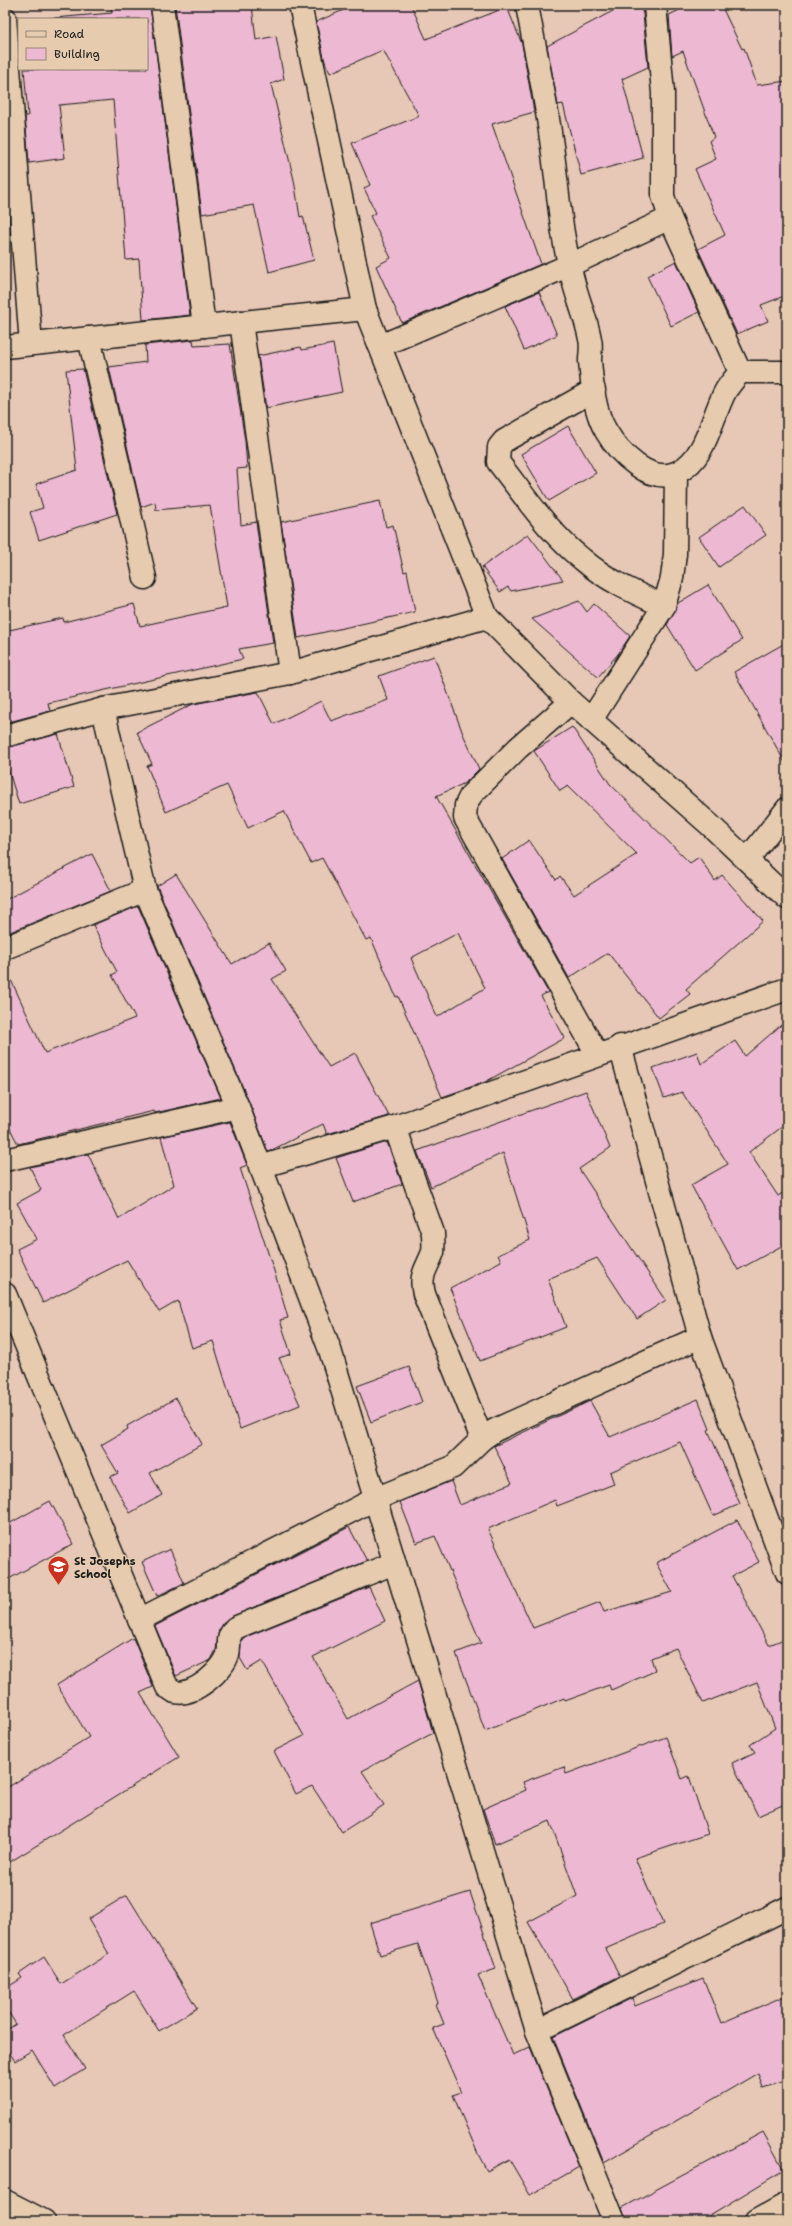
<svg xmlns="http://www.w3.org/2000/svg" width="792" height="2226" font-family="'Shantell Sans',sans-serif">
<rect width="100%" height="100%" fill="#e7c7b5"/>
<filter id="ink" filterUnits="userSpaceOnUse"><feTurbulence type="fractalNoise" baseFrequency=".025" numOctaves="2"/><feDisplacementMap in="SourceGraphic" scale="8" xChannelSelector="R" yChannelSelector="G"/><feConvolveMatrix kernelMatrix="1 2 1 2 8 2 1 2 1" color-interpolation-filters="sRGB"/></filter>
<g filter="url(#ink)">
<!-- building -->
<g fill="#edb8d1" stroke="#1c1c1c" fill-rule="evenodd">
<polygon points="131,5 150,5 190,315 143,320 139,259 126,260 113,100 59,105 65,158 29,163 25,116 28,116 24,69 147,69 147,19 42,19 112,13 111,7"/>
<polygon points="175,5 252,5 256,40 276,36 284,79 271,84 294,180 300,217 303,216 314,260 269,272 254,205 202,214"/>
<polygon points="355,5 411,5 426,39 507,7 522,44 534,112 492,124 541,264 402,323 376,266 391,258 370,216 376,213 364,188 370,185 352,143 419,116 383,50 330,73 325,62 316,22"/>
<polygon points="624,5 640,5 643,14 648,67 622,79 643,158 581,175 563,104 558,105 547,46"/>
<polygon points="690,5 721,5 742,49 744,48 757,85 787,81 787,295 761,305 768,321 737,334 698,249 725,235 695,169 716,159 709,141 714,137 683,51 672,56 669,15"/>
<polygon points="676,261 699,312 671,326 647,276"/>
<polygon points="539,292 557,335 524,350 505,306"/>
<polygon points="193,340 194,346 230,344 245,441 247,468 237,469 241,525 256,522 273,643 239,649 243,659 48,703 50,711 5,723 5,631 63,618 64,622 134,604 140,626 227,607 210,505 156,510 155,502 141,507 109,367 146,362 145,345"/>
<polygon points="333,344 342,392 266,408 258,356 301,347 302,350"/>
<polygon points="83,369 117,514 39,540 30,512 43,508 36,484 77,470 66,370"/>
<polygon points="568,426 596,473 549,501 521,454"/>
<polygon points="380,501 386,527 393,525 404,572 407,571 415,612 298,638 281,522"/>
<polygon points="745,505 766,535 719,567 699,537"/>
<polygon points="528,534 563,580 511,591 508,587 500,592 482,567"/>
<polygon points="708,585 742,640 695,670 667,625 678,603"/>
<polygon points="579,601 587,612 594,604 630,636 618,654 598,677 532,619"/>
<polygon points="787,642 787,766 734,672"/>
<path d="M434 656 463 734 479 769 465 783 436 796 548 992 541 996 565 1038 485 1082 442 1097 398 996 396 997 371 938 366 940 322 858 311 863 284 811 248 828 227 785 166 812 147 766 152 764 137 732 193 704 258 692 274 724 321 701 331 721 388 700 379 676ZM458 933 485 988 437 1017 411 958Z"/>
<polygon points="572,727 610,784 690,863 699,857 715,881 722,875 763,921 686,989 690,994 659,1018 608,953 569,978 502,859 529,840 556,880 560,876 574,895 637,854 568,786 560,791 534,751"/>
<polygon points="58,734 74,787 19,804 5,759 5,748"/>
<polygon points="92,854 111,891 5,934 5,900"/>
<polygon points="176,874 232,964 269,943 286,971 272,979 329,1067 355,1053 389,1116 327,1134 323,1124 268,1152 249,1102 157,886"/>
<polygon points="138,906 221,1098 155,1113 154,1111 18,1144 5,1119 5,967 45,1053 135,1018 112,975 117,972 93,925"/>
<polygon points="787,1020 787,1123 749,1152 778,1196 787,1190 787,1243 738,1270 691,1185 728,1164 682,1092 664,1098 653,1068 697,1052 701,1064 735,1041 745,1056"/>
<polygon points="586,1091 610,1148 579,1169 666,1300 637,1319 597,1258 548,1279 566,1327 480,1361 450,1288 501,1261 498,1255 530,1240 503,1153 431,1187 417,1151"/>
<polygon points="230,1122 247,1165 240,1168 276,1277 288,1318 280,1320 291,1354 279,1358 300,1405 240,1429 213,1341 192,1348 178,1301 159,1312 127,1260 43,1303 17,1249 37,1239 17,1203 41,1190 30,1167 88,1154 119,1219 174,1185 161,1137"/>
<polygon points="387,1142 402,1184 353,1202 336,1158"/>
<polygon points="409,1367 422,1402 371,1422 357,1386"/>
<polygon points="176,1398 202,1444 150,1473 162,1495 130,1513 110,1477 118,1473 101,1445 128,1429 127,1426"/>
<polygon points="698,1399 710,1429 708,1430 740,1504 713,1516 680,1442 610,1472 614,1484 557,1506 555,1500 488,1529 533,1628 600,1602 604,1612 672,1592 656,1563 737,1520 759,1562 732,1576 769,1645 787,1638 787,1803 758,1816 732,1763 755,1752 750,1745 775,1728 757,1682 703,1703 676,1648 651,1658 655,1671 611,1690 609,1685 565,1701 564,1698 485,1731 456,1653 481,1643 435,1536 416,1543 400,1502 451,1481 460,1505 512,1483 494,1446 590,1401 610,1437"/>
<polygon points="50,1501 73,1544 5,1581 5,1526"/>
<polygon points="349,1527 367,1561 230,1617 219,1630 216,1650 211,1660 176,1676 155,1626"/>
<polygon points="170,1549 184,1583 157,1596 142,1562"/>
<polygon points="369,1587 385,1621 313,1657 348,1719 418,1681 433,1733 362,1771 384,1805 342,1832 312,1786 296,1794 274,1751 304,1736 262,1661 247,1670 240,1658 241,1642 243,1638"/>
<polygon points="133,1638 153,1687 140,1693 179,1757 5,1865 5,1789 89,1737 57,1685"/>
<polygon points="666,1737 682,1779 689,1776 708,1834 635,1858 663,1924 605,1949 620,1976 573,1999 528,1922 577,1896 550,1821 495,1844 483,1809 526,1790 523,1782 564,1767 566,1774"/>
<polygon points="470,1892 496,1969 478,1975 513,2055 530,2047 579,2167 530,2195 509,2159 487,2171 478,2154 453,2095 461,2092 433,2028 444,2024 436,2004 438,2003 418,1944 380,1955 370,1923"/>
<polygon points="127,1895 197,2008 159,2031 134,1991 64,2035 85,2069 55,2088 32,2050 15,2061 5,2046 5,2031 16,2024 5,2007 5,1989 22,1978 19,1974 44,1957 61,1984 109,1954 88,1919"/>
<polygon points="703,1978 721,2023 787,1995 787,2080 763,2088 758,2073 604,2163 553,2037 632,1998 635,2006"/>
<polygon points="763,2132 784,2170 700,2221 626,2221 622,2208"/>
</g>
<g fill="none" stroke-linecap="round" stroke-linejoin="round">
<defs>
<g id="minor">
<polyline points="162,5 204,326"/>
<polyline points="300,5 365,309 487,617 571,702 710,825 787,898"/>
<path d="M527 5C535 50 545 94 551 139 558 186 560 234 573 280 578 300 586 318 590 339 592 346 590 354 590 361 592 384 594 411 606 431 618 452 650 486 678 472 707 458 711 417 726 390 730 384 735 378 740 372H787"/>
<polyline points="655,5 663,93 663,196 670,218 740,372"/>
<polyline points="5,18 31,344"/>
<polyline points="241,322 290,673"/>
<polyline points="89,338 145,578"/>
<polyline points="380,346 570,265 670,218"/>
<polyline points="5,347 365,309"/>
<path d="M594 390 504 441 499 447 498 462C524 495 549 533 582 559 606 580 635 593 664 606"/>
<polyline points="571,702 518,748 471,795 466,805 465,818 597,1054"/>
<polyline points="103,709 145,890"/>
<polyline points="591,720 664,606 672,578 675,554 676,473"/>
<polyline points="5,736 103,709 290,673 487,617"/>
<polyline points="747,860 787,809"/>
<polyline points="5,948 145,890 238,1107 330,1350 537,2031 614,2221"/>
<polyline points="620,1046 700,1337 787,1573"/>
<path d="M395 1127 433 1233C433 1239 434 1247 433 1252 427 1269 419 1274 424 1294L482 1439"/>
<polyline points="5,1160 238,1107"/>
<polyline points="260,1167 395,1127 787,989"/>
<path d="M5 1294 167 1687C170 1688 173 1691 175 1692 193 1697 224 1670 228 1654 231 1643 225 1640 235 1628L394 1563"/>
<polyline points="139,1620 375,1499 453,1467 482,1439 495,1430 700,1337"/>
<polyline points="537,2031 787,1908"/>
<polyline points="5,2201 44,2221"/>
<polyline points="756,2221 787,2204"/>
</g>
</defs>
<!-- minor casing -->
<use href="#minor" stroke="#1c1c1c" stroke-width="25"/>
<!-- minor -->
<use href="#minor" stroke="#e6cbae" stroke-width="22"/>
</g>
</g>
<!-- icons -->
<defs>
<symbol id="school-pin" viewBox="-11 -11 22 30"><path d="M0 17L-7.5 6A9.5 9.5 0 1 1 7.5 6Z" fill="#c8321e" stroke="#e6cbae"/><path d="M0-5L7-2L0 1L-7-2ZM-4 1L0 2.5L4 1V4Q0 6-4 4Z" fill="#fff"/></symbol>
</defs>
<g fill-rule="evenodd">
<use href="#school-pin" x="46" y="1554" width="25" height="34"/>
</g>
<g text-anchor="middle" stroke-width="3" stroke-linejoin="round" paint-order="stroke">
<!-- poi labels -->
<g font-size="11" font-weight="bold" fill="#1c1c1c" stroke="#e6cbae" text-anchor="start">
<text x="74" y="1565">St Josephs<tspan x="74" dy="13">School</tspan></text>
</g>
</g>
<!-- margin -->
<rect width="792" height="2226" fill="none" stroke="#e6cbae" stroke-width="20"/>
<rect x="10" y="10" width="772" height="2206" fill="none" stroke="#1c1c1c" stroke-width="1.5" filter="url(#ink)"/>
<!-- legend -->
<rect x="18" y="18" width="130" height="52" fill="#e6cbae" stroke="#958574"/>
<rect x="26" y="31" width="20" height="6" fill="#e6cbae" stroke="#958574"/>
<text x="54" y="38" font-size="12" fill="#1c1c1c">Road</text>
<rect x="26" y="48" width="20" height="12" fill="#edb8d1" stroke="#958574"/>
<text x="54" y="58" font-size="12" fill="#1c1c1c">Building</text>
</svg>
